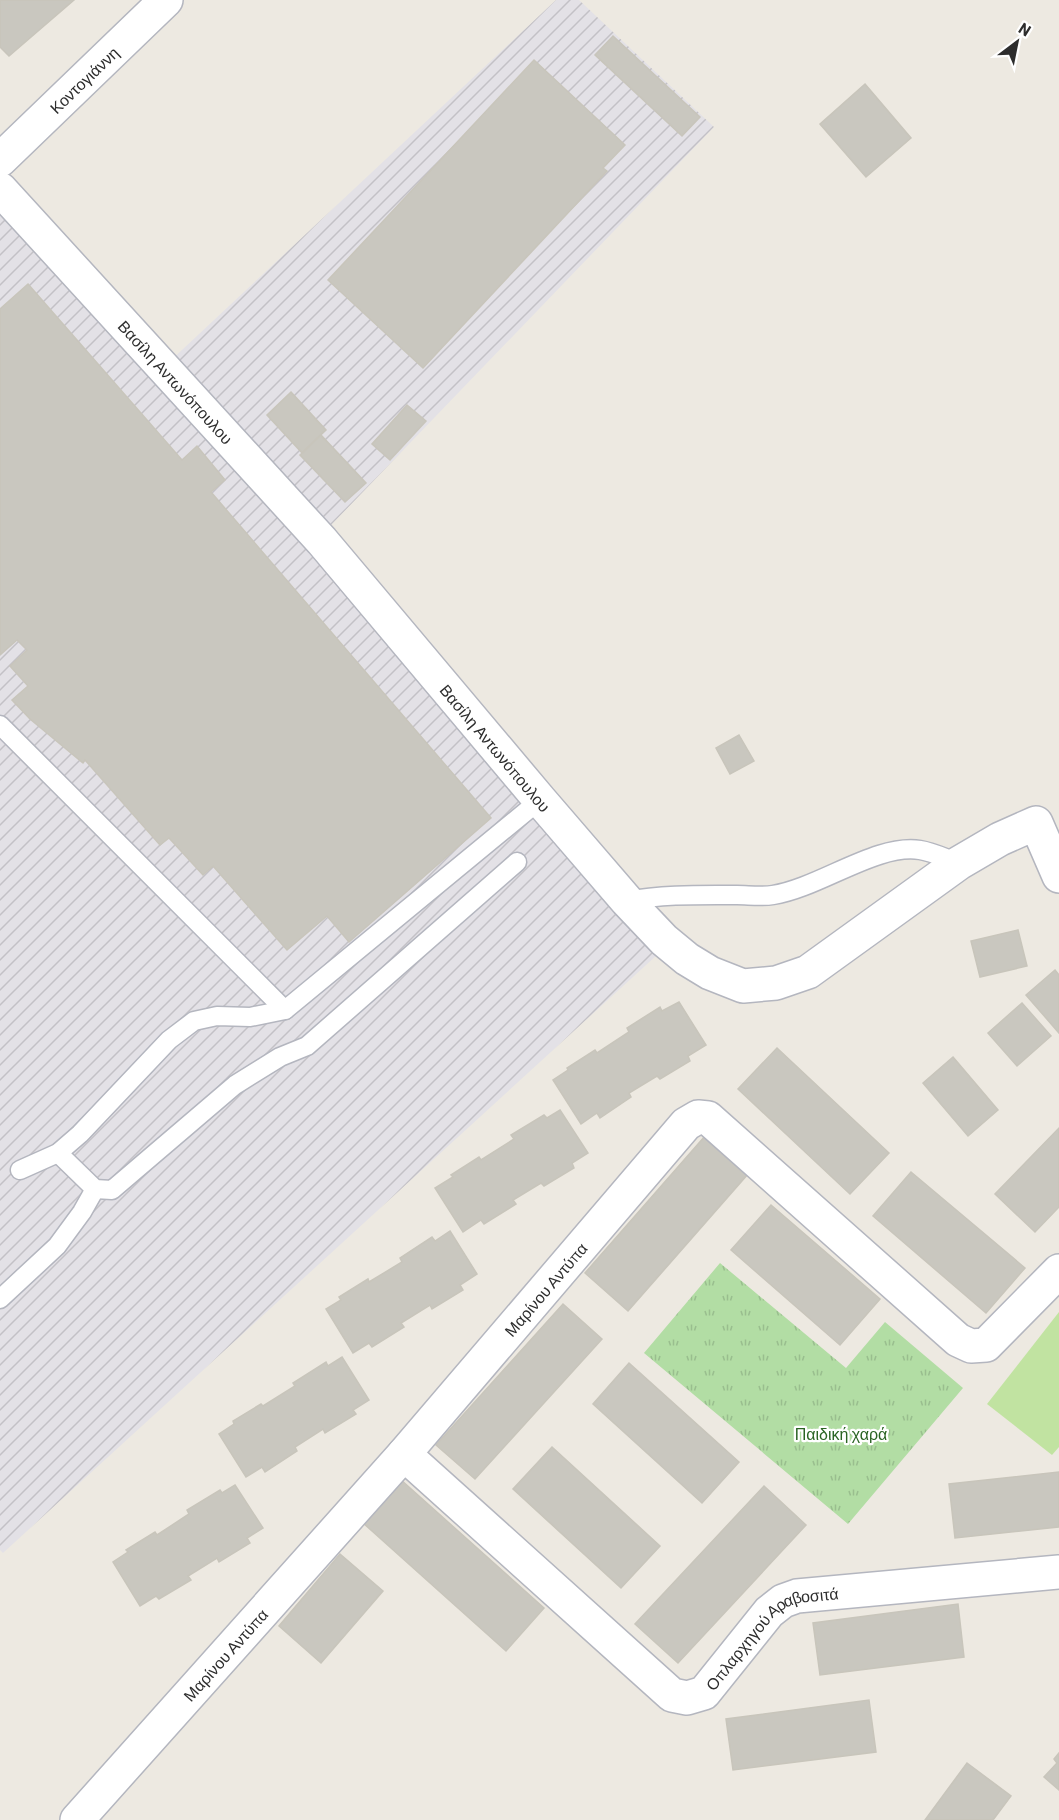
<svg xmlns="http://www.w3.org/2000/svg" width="1059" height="1820" font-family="Barlow,sans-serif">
<defs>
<pattern id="industrial-furrows" width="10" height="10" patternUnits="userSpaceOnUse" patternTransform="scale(1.5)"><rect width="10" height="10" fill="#e3e1e6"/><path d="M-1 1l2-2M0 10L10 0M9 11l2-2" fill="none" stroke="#c3c1c6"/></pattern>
<pattern id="park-tufts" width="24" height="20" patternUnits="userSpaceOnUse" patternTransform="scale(1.5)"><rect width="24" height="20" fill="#b2dda4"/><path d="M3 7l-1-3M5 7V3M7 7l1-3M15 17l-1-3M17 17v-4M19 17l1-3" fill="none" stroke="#99be8e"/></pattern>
</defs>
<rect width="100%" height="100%" fill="#ede9e1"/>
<polygon fill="url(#industrial-furrows)" points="556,0 579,0 714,127 309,548 657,955 3,1553 0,1550 0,214 152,378"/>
<polygon fill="url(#park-tufts)" points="720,1263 846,1368 885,1322 963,1388 848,1524 644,1353"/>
<polygon fill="#c1e3a1" points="1059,1312 1059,1447 1052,1455 987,1404"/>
<g fill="#c9c7bf" stroke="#c8c5bb" stroke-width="1.5">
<polygon points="0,0 74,0 9,56 0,47"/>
<polygon points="613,36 700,117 682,136 595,55"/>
<polygon points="534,60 625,145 603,168 607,171 423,368 328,280"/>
<polygon points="865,84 911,138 866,177 820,124"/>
<polygon points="28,284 182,460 197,446 225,480 211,492 491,818 349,942 327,916 287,950 213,866 203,875 169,838 160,845 85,760 83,763 30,719 12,700 28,686 10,666 27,650 17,640 0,655 0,309"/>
<polygon points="291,392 326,430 302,453 267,415"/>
<polygon points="407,405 426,421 390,460 372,444"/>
<polygon points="321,435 366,483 345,502 300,455"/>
<polygon points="739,735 754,761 730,774 716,748"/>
<polygon points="1018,930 1027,966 980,977 971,941"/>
<polygon points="1055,970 1059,975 1059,1033 1026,995"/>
<polygon points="679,1002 706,1045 688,1056 690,1061 660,1079 657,1076 629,1093 631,1097 600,1118 597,1113 581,1124 553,1080 568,1070 567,1068 595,1050 597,1053 629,1032 627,1028 660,1007 662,1011"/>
<polygon points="1022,1003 1051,1036 1017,1066 988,1033"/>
<polygon points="777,1048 889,1153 850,1194 738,1089"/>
<polygon points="953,1057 998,1110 968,1136 923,1083"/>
<polygon points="560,1110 588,1153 572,1163 574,1168 544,1186 541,1183 513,1200 516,1204 484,1224 481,1220 463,1232 435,1188 453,1177 451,1175 479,1157 481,1160 514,1139 511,1135 544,1115 547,1118"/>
<polygon points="1059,1128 1059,1207 1035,1232 995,1194"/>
<polygon points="705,1136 748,1174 628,1311 585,1273"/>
<polygon points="911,1172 1025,1268 986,1313 873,1216"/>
<polygon points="771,1205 880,1299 840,1345 731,1250"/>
<polygon points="450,1231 477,1274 460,1285 463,1290 432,1309 430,1305 401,1323 404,1327 372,1347 369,1343 353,1353 326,1309 341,1300 339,1297 368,1279 369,1282 402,1262 400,1258 432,1237 435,1241"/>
<polygon points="563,1304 602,1339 475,1479 436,1445"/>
<polygon points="342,1357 369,1400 353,1410 356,1414 325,1433 323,1429 295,1447 297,1451 265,1472 262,1467 246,1477 219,1434 234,1424 233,1421 261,1404 263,1406 295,1386 293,1383 326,1362 328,1366"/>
<polygon points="629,1363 739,1462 702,1503 593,1404"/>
<polygon points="552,1447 660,1546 621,1588 513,1489"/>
<polygon points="1059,1472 1059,1527 955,1538 949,1484"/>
<polygon points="400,1479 544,1608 506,1651 362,1522"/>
<polygon points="235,1485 263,1528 247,1538 250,1543 219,1562 217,1558 188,1576 191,1580 159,1599 156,1596 140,1606 113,1562 128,1552 126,1550 155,1532 157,1535 189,1514 187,1510 220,1490 222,1493"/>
<polygon points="764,1486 806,1525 678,1663 635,1624"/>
<polygon points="340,1554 383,1591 321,1663 279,1626"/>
<polygon points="958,1604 964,1657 820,1675 813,1623"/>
<polygon points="869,1700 876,1752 733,1770 726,1719"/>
<polygon points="1059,1753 1059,1790 1044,1777 1057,1763 1054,1759"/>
<polygon points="967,1763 1011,1796 993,1820 925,1820"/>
</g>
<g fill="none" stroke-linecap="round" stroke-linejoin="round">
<g stroke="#b4b6bf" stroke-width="21">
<g id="lane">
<polyline points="0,725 285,1010"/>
<path d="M 627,901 C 663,894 700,895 737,895 C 748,895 761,897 773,895 C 819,888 877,843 920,850 C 933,852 947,859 959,863"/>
<polyline points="58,1153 95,1189 112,1190 235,1085 280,1057 307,1046 517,862"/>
<polyline points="20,1170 58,1153 80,1134 169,1040 194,1021 217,1016 250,1017 285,1010 540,800"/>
<polyline points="0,1299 57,1246 82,1212 95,1189"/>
</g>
</g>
<g stroke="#b4b6bf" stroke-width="36">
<g id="street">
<path id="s1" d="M 0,160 L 166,0"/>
<path id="s2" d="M 0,189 L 322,541 L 540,800 L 627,901 L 664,940 L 687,959 L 710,973 L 743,986 L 776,983 L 808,972 L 959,863 L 1000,839 L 1036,823 L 1059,876"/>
<path id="s3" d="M 404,1454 L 672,1695 L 687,1698 L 704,1693 L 769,1612 L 783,1601 L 797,1596 L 1059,1572"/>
<path id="s4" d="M 77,1820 L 404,1454 L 686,1124 L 698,1117 L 708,1118 L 958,1340 L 971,1346 L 986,1345 L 1059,1271"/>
</g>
</g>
<use href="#lane" stroke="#fff" stroke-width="18"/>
<use href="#street" stroke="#fff" stroke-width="33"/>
</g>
<g text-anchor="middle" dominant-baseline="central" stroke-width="4.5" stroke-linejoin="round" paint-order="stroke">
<g font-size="16" fill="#2d2d2d" stroke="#fff">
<text stroke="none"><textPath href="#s1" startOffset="116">Κοντογιάννη</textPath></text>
<text stroke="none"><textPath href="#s2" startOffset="261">Βασίλη Αντωνόπουλου</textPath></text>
<text stroke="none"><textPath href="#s2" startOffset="747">Βασίλη Αντωνόπουλου</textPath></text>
<text stroke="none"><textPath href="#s4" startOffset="708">Μαρίνου Αντύπα</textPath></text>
<text stroke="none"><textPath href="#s3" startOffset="486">Οπλαρχηγού Αραβοσιτά</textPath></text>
<text stroke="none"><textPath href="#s4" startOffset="222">Μαρίνου Αντύπα</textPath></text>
</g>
<g font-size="16" fill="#2a6423" stroke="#fff">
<text x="841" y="1433">Παιδική χαρά</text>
</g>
</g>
<g transform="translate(1017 42) rotate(32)" stroke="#ffffff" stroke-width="4.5" paint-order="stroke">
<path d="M0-4.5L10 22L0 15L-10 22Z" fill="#2d2d2d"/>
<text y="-9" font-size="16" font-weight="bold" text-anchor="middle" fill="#2d2d2d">N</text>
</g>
</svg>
